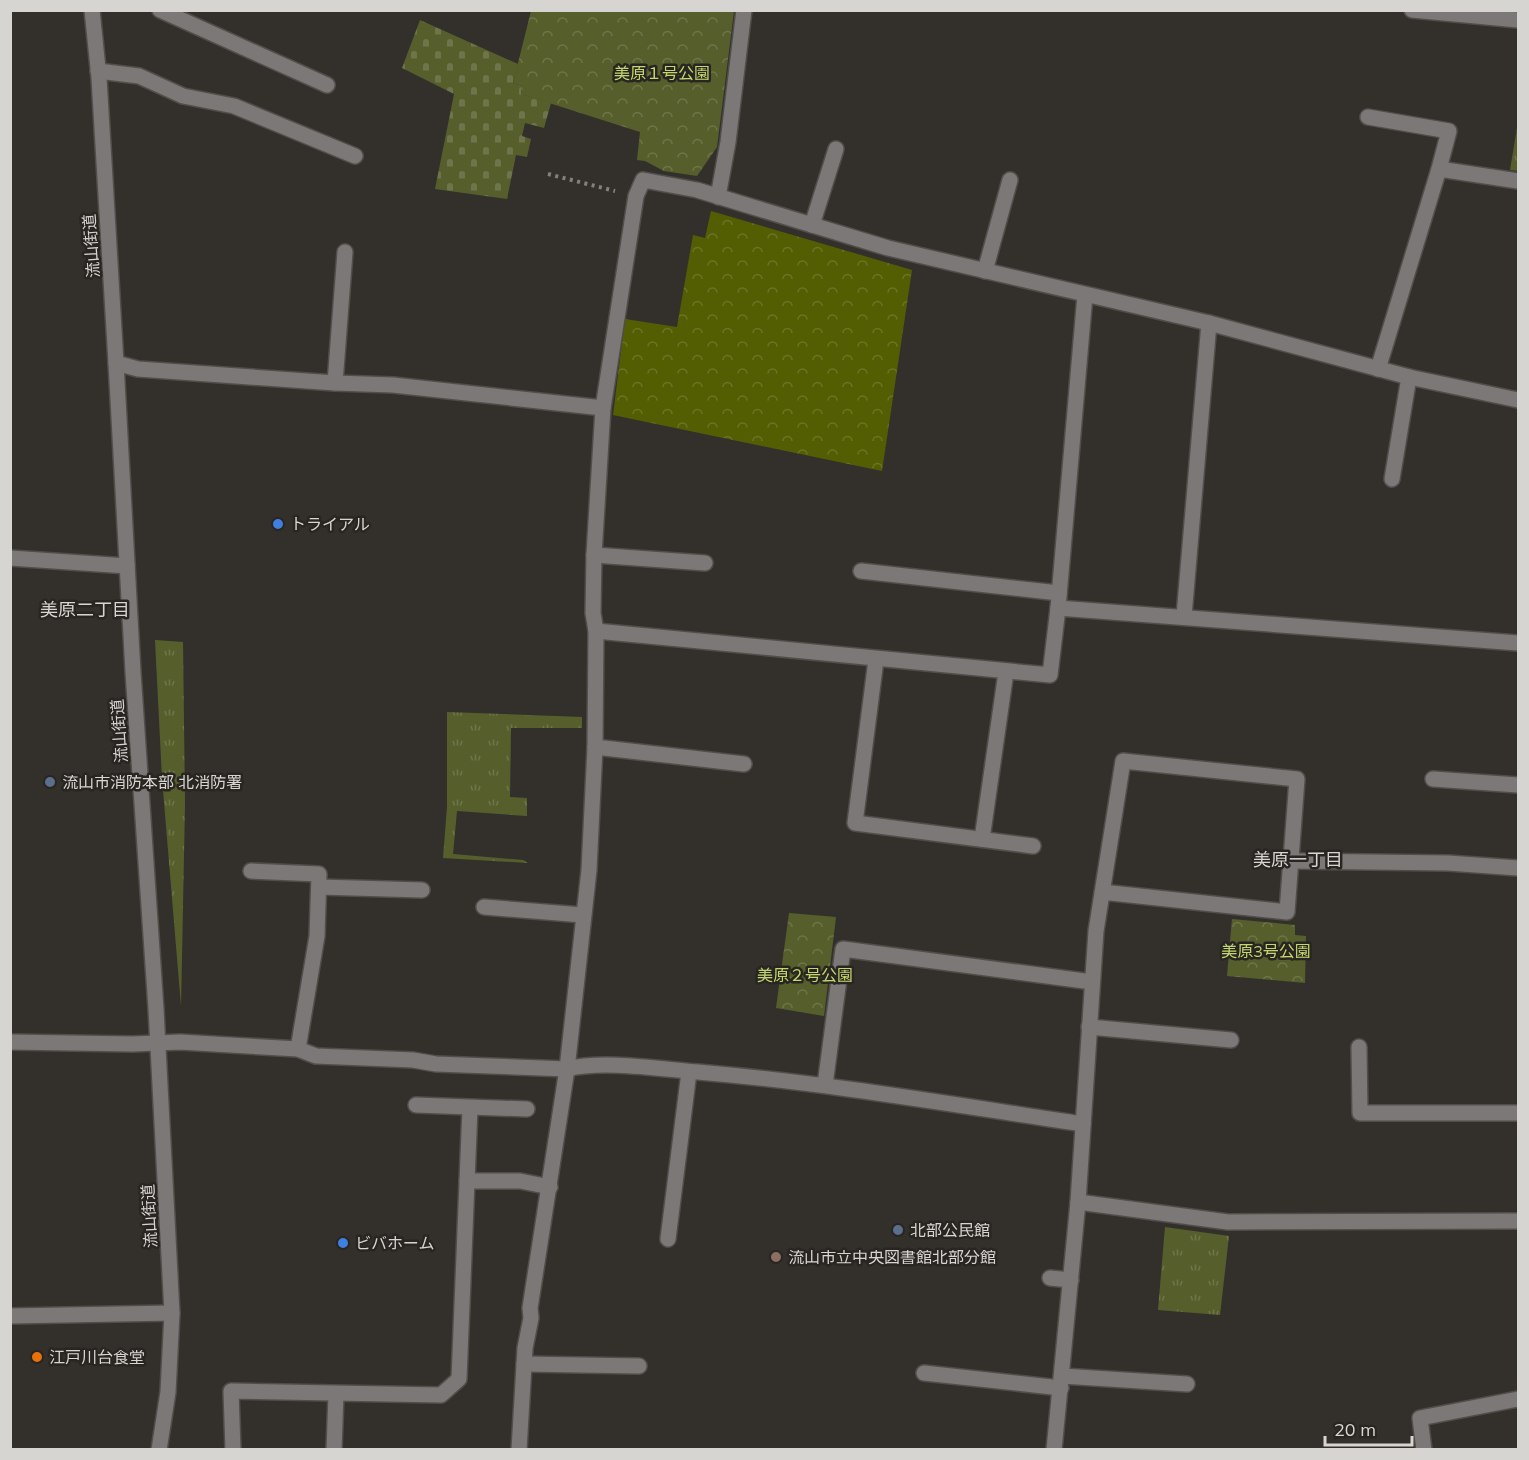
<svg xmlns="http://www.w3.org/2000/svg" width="1529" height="1460" font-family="Mulish,'Noto Sans JP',sans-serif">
<defs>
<pattern id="grass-tufts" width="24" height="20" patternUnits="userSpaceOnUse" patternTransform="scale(1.5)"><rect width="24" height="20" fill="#565f2c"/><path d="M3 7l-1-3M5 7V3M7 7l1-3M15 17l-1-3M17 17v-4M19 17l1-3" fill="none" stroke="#6e754a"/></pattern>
<pattern id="forest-crowns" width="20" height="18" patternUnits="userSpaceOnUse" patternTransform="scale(1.5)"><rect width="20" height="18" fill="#535e02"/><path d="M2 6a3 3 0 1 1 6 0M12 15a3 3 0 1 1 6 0" fill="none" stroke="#6b7426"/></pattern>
<pattern id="cemetery-stones" width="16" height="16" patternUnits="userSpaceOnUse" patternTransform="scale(1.5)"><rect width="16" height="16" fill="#565f2c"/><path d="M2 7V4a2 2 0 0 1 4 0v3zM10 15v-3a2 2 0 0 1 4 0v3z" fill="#6e754a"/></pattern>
<pattern id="park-crowns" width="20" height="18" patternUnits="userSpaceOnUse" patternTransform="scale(1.5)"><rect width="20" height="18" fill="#565f2c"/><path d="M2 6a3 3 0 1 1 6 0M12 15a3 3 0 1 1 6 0" fill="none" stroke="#6e754a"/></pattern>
</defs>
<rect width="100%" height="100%" fill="#33302c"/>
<g fill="url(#grass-tufts)">
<polygon points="1518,122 1518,171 1510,170"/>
<polygon points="155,640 183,642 185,804 181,1006 162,778"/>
<polygon points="447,712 582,717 582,728 511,728 510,797 527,798 527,816 457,811 453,854 523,860 528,863 443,858 447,807"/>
<polygon points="1165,1227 1229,1236 1220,1315 1158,1310"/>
</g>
<polygon fill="url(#forest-crowns)" points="711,211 912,270 882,471 613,415 625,319 677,327 693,235 705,238"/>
<polygon fill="url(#cemetery-stones)" points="420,20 518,64 513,83 522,86 521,94 551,103 544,128 525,123 522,136 531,139 527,157 516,155 507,199 435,189 454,94 402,68"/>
<g fill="url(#park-crowns)">
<polygon points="531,11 734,11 717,147 697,176 664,171 645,161 637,160 640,132 521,94 522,86 513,83"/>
<polygon points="789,913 836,917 824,1016 776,1008"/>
<polygon points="1232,919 1295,925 1295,935 1306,936 1305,983 1227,976"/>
</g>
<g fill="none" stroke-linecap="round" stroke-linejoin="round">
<g stroke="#514e4a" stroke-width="18">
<g id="minor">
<polyline points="92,10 99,78 116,363 133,672 156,1009 172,1313 168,1392 159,1450"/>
<polyline points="160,10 327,85"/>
<polyline points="1412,10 1518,20"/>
<polyline points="98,71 139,76 183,96 234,106 355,156"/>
<polyline points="1368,117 1449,131 1439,169"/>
<polyline points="718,197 728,142 744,10"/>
<polyline points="812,225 836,149"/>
<polyline points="985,271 1010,180"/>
<polyline points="116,363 138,369 335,383 393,385 603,408"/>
<polyline points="1378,369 1439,169 1518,181"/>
<polyline points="335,383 345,252"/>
<polyline points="1392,479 1409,377"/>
<polyline points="594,555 705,563"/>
<polyline points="10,558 127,566"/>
<polyline points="861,571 1059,593"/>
<polyline points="1058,608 1518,643"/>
<polyline points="1184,616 1209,323"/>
<polyline points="596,631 1050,675 1058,608 1085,295"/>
<polyline points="876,660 855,823 1033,846"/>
<polyline points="595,747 744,764"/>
<polyline points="1433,779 1518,785"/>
<polyline points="982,839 1006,672"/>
<polyline points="1291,861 1448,863 1518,868"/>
<polyline points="251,871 319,874 317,936 298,1049"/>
<polyline points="319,887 422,890"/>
<polyline points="484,907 583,915"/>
<polyline points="1089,1027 1231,1040"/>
<path d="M 10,1042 L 133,1044 L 180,1042 L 298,1049 L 316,1056 L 413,1060 L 436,1064 L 567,1069 C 603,1060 660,1069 698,1072 C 827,1083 955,1105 1083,1124"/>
<polyline points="1359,1047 1360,1113 1518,1113"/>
<polyline points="825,1085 843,949 1092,982"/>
<polyline points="416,1105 527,1109"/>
<polyline points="467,1181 470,1108"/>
<polyline points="1078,1202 1228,1222 1518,1221"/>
<polyline points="668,1239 689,1072"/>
<polyline points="1050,1278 1071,1280"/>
<polyline points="10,1316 172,1313"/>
<polyline points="524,1364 639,1366"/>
<polyline points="924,1373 1061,1388"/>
<polyline points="1062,1376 1187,1384"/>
<polyline points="233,1450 231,1391 441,1395 459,1379 467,1181 520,1181 550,1187"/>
<polyline points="334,1450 336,1394"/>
<polyline points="519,1450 525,1348 531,1318 530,1308 567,1069 589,870 595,747 596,631 593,613 594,555 603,408 636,196 643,180 697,190 888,248 1209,323 1409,377 1518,400"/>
<polyline points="1054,1450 1078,1202 1096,931 1123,761 1297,779 1287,912 1102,892"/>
<polyline points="1424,1450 1420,1418 1518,1399"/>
</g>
</g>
<polyline stroke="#83807d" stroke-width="4" stroke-dasharray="3 4.5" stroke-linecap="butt" points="548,174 615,191"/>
<use href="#minor" stroke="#7b7877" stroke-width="15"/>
</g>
<g fill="#3f7fe0" stroke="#292622" stroke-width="2">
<circle cx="278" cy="524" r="6"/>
<circle cx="343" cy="1243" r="6"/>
</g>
<g fill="#5c6f8a" stroke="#292622" stroke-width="2">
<circle cx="50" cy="782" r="6"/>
<circle cx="898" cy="1230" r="6"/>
</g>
<circle fill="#8d6e63" stroke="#292622" stroke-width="2" cx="776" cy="1257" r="6"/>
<circle fill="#e8710a" stroke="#292622" stroke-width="2" cx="37" cy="1357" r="6"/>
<g text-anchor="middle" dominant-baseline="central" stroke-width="5" stroke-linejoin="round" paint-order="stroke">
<g font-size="16" fill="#c4d76c" stroke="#292622">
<text x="662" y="73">美原１号公園</text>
<text x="1266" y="951">美原3号公園</text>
<text x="805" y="975">美原２号公園</text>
</g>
<g font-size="16" fill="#d7d5d2" stroke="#292622">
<text transform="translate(91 246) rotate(-94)">流山街道</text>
<text transform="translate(119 731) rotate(-94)">流山街道</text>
<text transform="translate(149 1216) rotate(-93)">流山街道</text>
</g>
<g font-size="16" fill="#d7d5d2" stroke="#292622" text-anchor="start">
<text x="290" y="524">トライアル</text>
<text x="62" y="782">流山市消防本部 北消防署</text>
<text x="910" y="1230">北部公民館</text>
<text x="355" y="1243">ビバホーム</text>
<text x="788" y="1257">流山市立中央図書館北部分館</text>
<text x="49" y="1357">江戸川台食堂</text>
</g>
<g font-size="18" fill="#d7d5d2" stroke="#292622">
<text x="85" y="609">美原二丁目</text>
<text x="1298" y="859">美原一丁目</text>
</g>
</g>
<rect width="1529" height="1460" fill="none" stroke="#d7d5d2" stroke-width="24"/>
<path d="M1325 1436v9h87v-9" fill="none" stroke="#d7d5d2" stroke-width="3"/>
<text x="1334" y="1436" font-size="18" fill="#d7d5d2" stroke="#292622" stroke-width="4.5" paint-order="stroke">20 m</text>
</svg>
